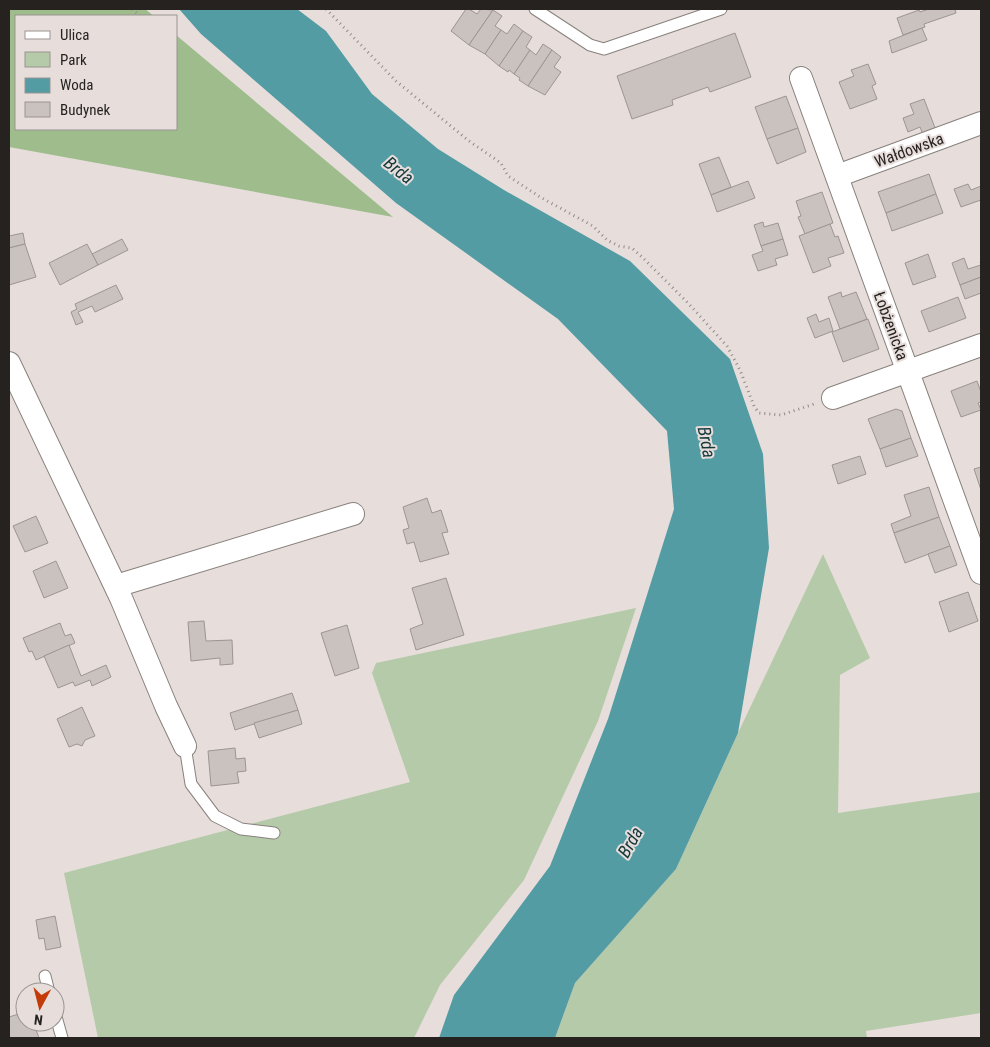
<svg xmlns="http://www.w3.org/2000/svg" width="990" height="1047" font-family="'Roboto Condensed',sans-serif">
<rect width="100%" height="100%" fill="#e7dedb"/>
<g fill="#b5caa9">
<polygon points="823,554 870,658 840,675 838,813 981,792 981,1013 866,1031 867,1038 555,1038 575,983 676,869 738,733"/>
<polygon points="636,608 598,721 524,880 440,985 414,1038 98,1038 64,873 410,782 372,673 376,663"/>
</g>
<polygon fill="#9fbc8d" points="9,9 145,9 154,16 16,16 16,129 176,129 176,35 393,217 9,147"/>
<polygon fill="#539ca4" points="179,9 297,9 326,31 372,94 438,149 504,190 630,261 730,359 763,454 769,548 738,733 676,869 575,983 555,1038 439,1038 454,995 550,866 608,719 674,509 667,431 558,319 396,203 201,34"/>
<g fill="#cac2be" stroke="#9c9591">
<polygon points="466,9 469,9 477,14 481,9 493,10 469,45 451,31"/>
<polygon points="929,9 955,9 956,13 924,24 925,27 903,35 897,18 919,10 920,12"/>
<polygon points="493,10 502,16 495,26 501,30 485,54 469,45"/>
<polygon points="514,24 523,31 499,66 485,54 501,30 507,34"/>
<polygon points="922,28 927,40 892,53 889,41"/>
<polygon points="523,31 532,37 526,47 530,50 514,74 509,70 508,72 499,66"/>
<polygon points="735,33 751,77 710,92 708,87 672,100 673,105 632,119 617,76"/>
<polygon points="543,44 552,50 528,86 519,80 520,78 514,74 530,50 536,55"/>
<polygon points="552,50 561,57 554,67 561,72 545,95 528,86"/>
<polygon points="868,64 876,84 872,86 877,99 850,109 839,82 854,76 851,70"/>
<polygon points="786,96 798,128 767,139 755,107"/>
<polygon points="924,99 937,133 924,137 920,127 908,132 903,118 914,114 910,104"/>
<polygon points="798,128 806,152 777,164 767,139"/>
<polygon points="719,157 731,187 711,195 699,164"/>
<polygon points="929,174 936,194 886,213 878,192"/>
<polygon points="748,181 755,198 717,212 711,195"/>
<polygon points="968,184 971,190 981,186 981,200 961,207 954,189"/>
<polygon points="822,192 833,223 805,234 798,217 801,216 796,201"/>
<polygon points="936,194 943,213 892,231 886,213"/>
<polygon points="763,222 764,227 778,223 783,239 761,246 754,225"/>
<polygon points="830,224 835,237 838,236 844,253 828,258 831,266 813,273 799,236"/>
<polygon points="23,233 25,244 9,248 9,236"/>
<polygon points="122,239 128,250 98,265 92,254"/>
<polygon points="783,239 788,255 775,259 777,265 758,271 752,255 763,251 761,246"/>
<polygon points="25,244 36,277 9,285 9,248"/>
<polygon points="87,244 98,265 60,285 49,263"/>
<polygon points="928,254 936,277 913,285 905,263"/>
<polygon points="964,258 968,269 981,265 980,262 981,262 981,277 960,285 952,263"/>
<polygon points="981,277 981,293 965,299 960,285"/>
<polygon points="116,285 123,299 95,312 92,306 78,312 83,322 76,325 71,312 77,309 75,304"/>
<polygon points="841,292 842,297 856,292 867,319 840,329 828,297"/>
<polygon points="958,297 966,318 929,332 921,311"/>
<polygon points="816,314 819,322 829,318 833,331 815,338 807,318"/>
<polygon points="868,319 879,349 843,362 832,332"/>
<polygon points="977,381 981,392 981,402 978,403 981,410 961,417 951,391"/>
<polygon points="896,409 902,411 911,438 880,449 868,419"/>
<polygon points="911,438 918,456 886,467 880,449"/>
<polygon points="860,456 866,474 838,484 832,465"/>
<polygon points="981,467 981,490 974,469"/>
<polygon points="929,487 939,517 894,533 891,524 911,516 904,495"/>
<polygon points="427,498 432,513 441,510 448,532 442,533 449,554 420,562 414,542 407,544 403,530 409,528 403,507"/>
<polygon points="36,516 48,543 25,552 13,526"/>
<polygon points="939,517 950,546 905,563 894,533"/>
<polygon points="950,546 957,565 935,573 928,554"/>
<polygon points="56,561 68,588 44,598 33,571"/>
<polygon points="446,578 464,635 416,650 410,629 423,624 412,588"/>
<polygon points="968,592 978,621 949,632 939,602"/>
<polygon points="204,621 206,641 232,640 233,664 220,665 220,658 191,661 188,622"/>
<polygon points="60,623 65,636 71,634 75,643 36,660 32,651 29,652 23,638"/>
<polygon points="347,625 359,668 335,676 321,633"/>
<polygon points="69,645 81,676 106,665 111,677 92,686 90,680 75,686 73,682 58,688 44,656"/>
<polygon points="292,693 298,710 235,730 230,713"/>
<polygon points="82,707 95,736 85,740 82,746 77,744 69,747 57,719"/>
<polygon points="298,710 302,724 259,738 254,723"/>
<polygon points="235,748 236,759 245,758 246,771 237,772 239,783 211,786 208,751"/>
<polygon points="55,916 61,947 46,950 44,938 39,939 36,920"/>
<polygon points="25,1012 25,1022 28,1022 30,1026 34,1024 39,1038 9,1038 9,1017"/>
</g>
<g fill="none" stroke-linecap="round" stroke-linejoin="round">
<g stroke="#88817d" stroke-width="13">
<g id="service">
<polyline points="535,9 590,45 604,49 721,9"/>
<polyline points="185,746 191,784 215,816 241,829 274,833"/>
<polyline points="45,976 49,992"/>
<polyline points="55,1013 62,1038"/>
</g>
</g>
<g stroke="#88817d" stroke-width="24">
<g id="minor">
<polyline points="801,78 981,573"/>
<polyline points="837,176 981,123"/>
<polyline points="9,363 121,598 166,706 185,746"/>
<polyline points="833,398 981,345"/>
<polyline points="116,586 353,514"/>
</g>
</g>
<g stroke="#928b89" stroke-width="3" stroke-dasharray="1 4" stroke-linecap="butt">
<polyline points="132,9 140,16"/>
<polyline points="326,9 396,81 469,141 501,163 508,176 540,197 593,226 607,240 619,246 632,248 643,258 688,303 727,346 740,370 754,406 759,413 781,415 814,404"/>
</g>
<use href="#service" stroke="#fff" stroke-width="11"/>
<use href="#minor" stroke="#fff" stroke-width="22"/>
</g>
<g text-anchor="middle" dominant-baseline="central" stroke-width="4" stroke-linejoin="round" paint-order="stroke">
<g font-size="16" fill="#252220" stroke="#e7dedb">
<text transform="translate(909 150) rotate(-20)">Wałdowska</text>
<text transform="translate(891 326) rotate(70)">Łobżenicka</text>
</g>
<g font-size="18" font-style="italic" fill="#14383c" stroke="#e7dedb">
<text transform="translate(399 170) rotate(38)">Brda</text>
<text transform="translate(707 442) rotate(79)">Brda</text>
<text transform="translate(630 842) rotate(-60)">Brda</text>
</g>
</g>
<rect width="990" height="1047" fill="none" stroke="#252220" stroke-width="20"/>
<rect x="15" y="15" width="162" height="115" fill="#e7dedb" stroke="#999390"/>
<rect x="25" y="31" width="25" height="8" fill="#ffffff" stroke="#999390"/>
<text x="60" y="40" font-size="15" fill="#252220">Ulica</text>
<rect x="25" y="52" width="25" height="15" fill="#b5caa9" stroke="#999390"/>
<text x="60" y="65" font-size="15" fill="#252220">Park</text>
<rect x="25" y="78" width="25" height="15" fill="#539ca4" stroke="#999390"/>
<text x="60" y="90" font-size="15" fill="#252220">Woda</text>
<rect x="25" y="102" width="25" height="15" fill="#cac2be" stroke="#999390"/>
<text x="60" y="115" font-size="15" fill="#252220">Budynek</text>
<g transform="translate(40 1007) rotate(187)"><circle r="24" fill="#e7dedb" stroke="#999390"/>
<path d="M0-4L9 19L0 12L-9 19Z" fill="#c33b09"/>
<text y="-8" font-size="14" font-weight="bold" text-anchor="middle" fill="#252220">N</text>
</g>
</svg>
